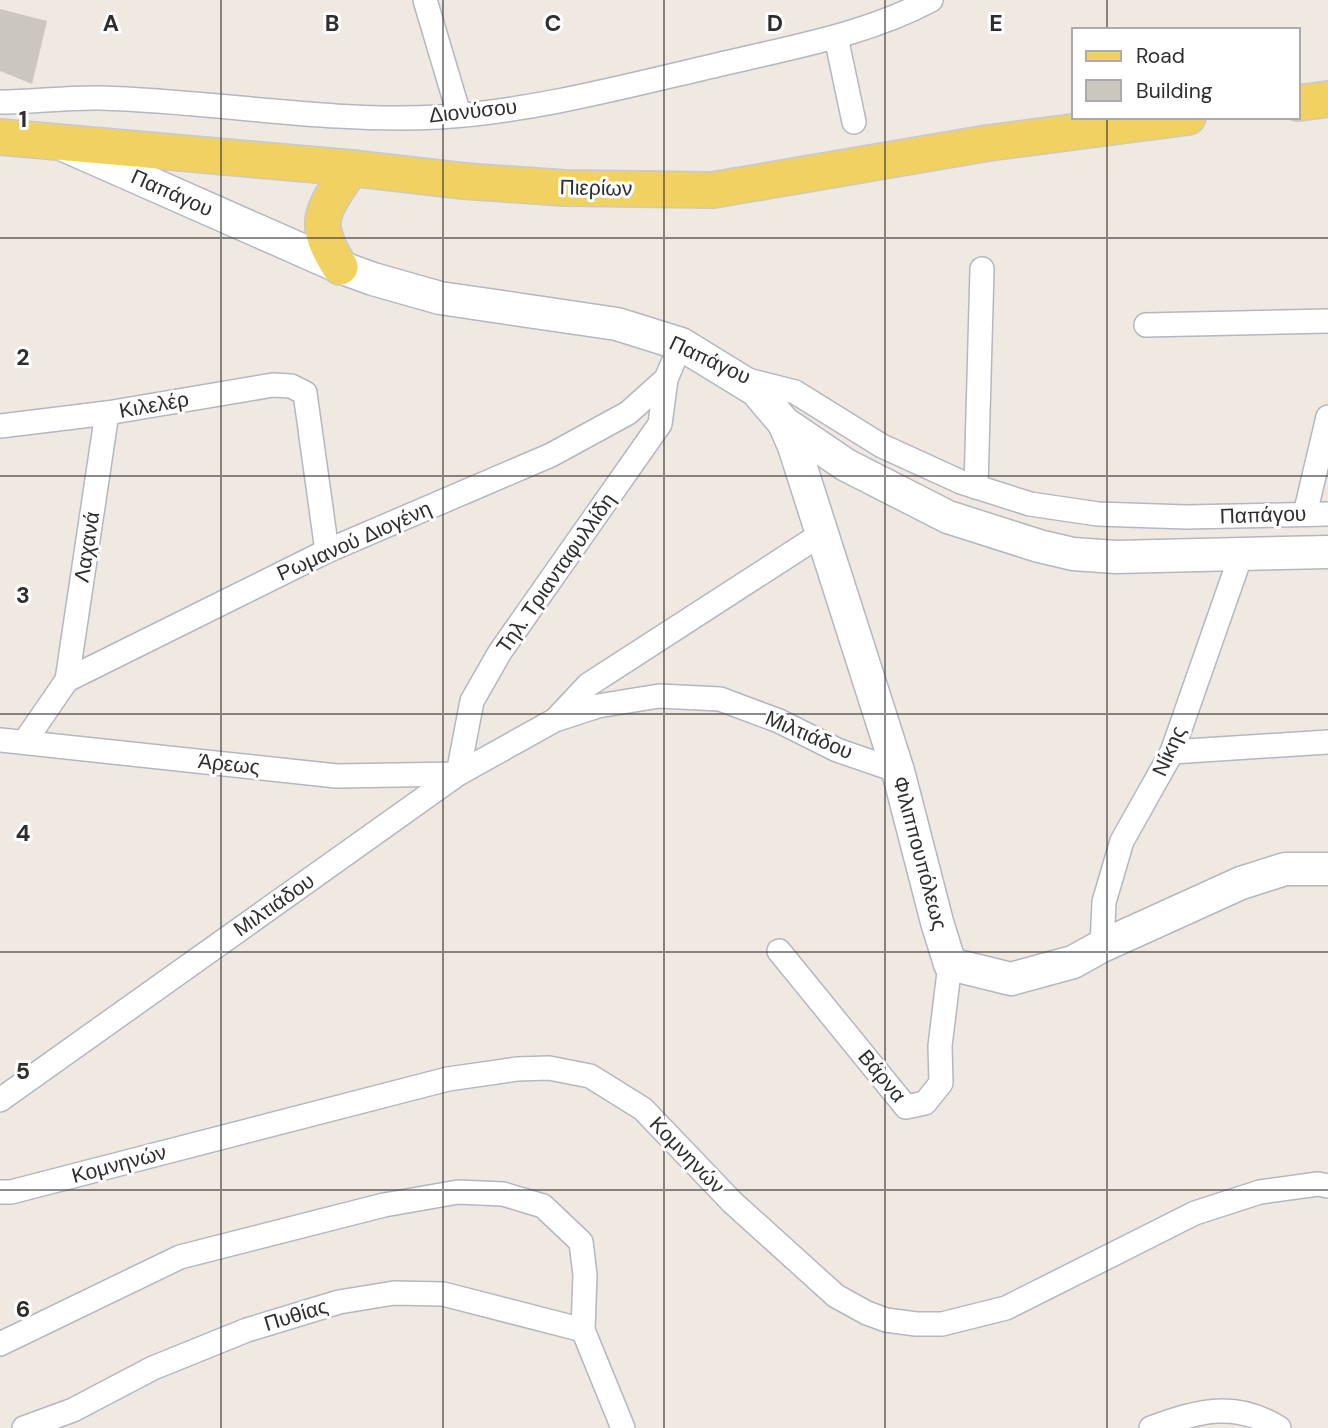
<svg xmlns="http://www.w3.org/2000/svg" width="1328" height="1428" font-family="'DM Sans',sans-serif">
<rect width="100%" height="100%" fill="#efe9e1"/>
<polygon fill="#cbc7bf" points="0,9 47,21 32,84 0,71"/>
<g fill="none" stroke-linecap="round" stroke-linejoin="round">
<g stroke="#b4b7c1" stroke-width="26">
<g id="street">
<polyline points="425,0 459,114"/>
<polyline points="836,37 854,122"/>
<path d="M 0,102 C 33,102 67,97 101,98 C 213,101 326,123 439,117 C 537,111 634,84 730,62 C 798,46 869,33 931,0"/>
<polyline points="1146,325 1328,321"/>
<polyline points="744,379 795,392 882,446 961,482 1030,504 1098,514 1186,517 1328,514"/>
<polyline points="0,426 107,413 273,385 291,386 305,393 327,551"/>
<polyline points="976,487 982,269"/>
<polyline points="1305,514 1328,417"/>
<polyline points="67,680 107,413"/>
<polyline points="557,718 588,685 823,533"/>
<polyline points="0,740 337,776 458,774 472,701 500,652 660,424 666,379"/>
<polyline points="25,741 67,680 327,551 551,455 628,413 666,379 681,344"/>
<polyline points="1172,752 1328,742"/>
<polyline points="1102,946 1104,902 1122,841 1172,752 1241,555"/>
<polyline points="779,951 906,1107 925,1103 941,1083 940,1046 950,964"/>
<polyline points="0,1100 458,774 555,720 598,706 659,696 720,699 779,721 837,750 898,771"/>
<polyline points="0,1192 11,1192 448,1079 517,1069 549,1068 590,1076 643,1109 732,1202 836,1296 867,1313 886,1320 916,1324 942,1324 1006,1308 1195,1213 1260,1192 1318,1184 1328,1186"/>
<polyline points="0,1344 180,1257 384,1205 458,1192 503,1194 543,1206 581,1242 585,1275 583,1330 623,1428"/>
<polyline points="24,1428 73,1410 153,1368 247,1330 339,1302 394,1293 443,1294 583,1330"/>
<path d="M 1151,1428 C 1198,1411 1235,1400 1279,1428"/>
</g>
</g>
<g stroke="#b4b7c1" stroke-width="35">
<g id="secondary">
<polyline points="66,146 340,267 373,279 440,298 617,324 681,344 756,390 784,423 794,446 898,771 937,922 950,964 1011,979 1073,962 1102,946 1241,883 1285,869 1328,869"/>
<polyline points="784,423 846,465 948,517 1039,546 1073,554 1116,557 1328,552"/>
</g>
</g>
<g stroke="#c9c9c9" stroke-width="38">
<g id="primary">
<polyline points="1298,103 1328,99"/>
<polyline points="0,137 351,168 464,181 565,188 713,190 988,143 1188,117"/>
<path d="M 340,267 C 310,220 323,211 351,168"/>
</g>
</g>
<use href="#street" stroke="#fff" stroke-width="23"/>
<use href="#secondary" stroke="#fff" stroke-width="32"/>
<use href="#primary" stroke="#f2d163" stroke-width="35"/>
</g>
<path fill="none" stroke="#2e2e2e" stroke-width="2" stroke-opacity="0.55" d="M 221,0 L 221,1428M 443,0 L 443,1428M 664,0 L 664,1428M 885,0 L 885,1428M 1107,0 L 1107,30M 1107,117 L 1107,1428M 0,238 L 1328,238M 0,476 L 1328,476M 0,714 L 1328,714M 0,952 L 1328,952M 0,1190 L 1328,1190"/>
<g text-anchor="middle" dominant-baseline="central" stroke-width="6" stroke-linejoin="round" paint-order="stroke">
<g font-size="21" fill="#2e2e2e" stroke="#fff">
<text transform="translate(473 111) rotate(-6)">Διονύσου</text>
<text transform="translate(596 188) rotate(1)">Πιερίων</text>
<text transform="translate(172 193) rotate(24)">Παπάγου</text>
<text transform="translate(710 360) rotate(25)">Παπάγου</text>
<text transform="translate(154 405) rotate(-10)">Κιλελέρ</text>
<text transform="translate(1263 515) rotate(-2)">Παπάγου</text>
<text transform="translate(354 541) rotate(-24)">Ρωμανού Διογένη</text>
<text transform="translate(87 547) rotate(-81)">Λαχανά</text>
<text transform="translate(556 573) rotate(-55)">Τηλ. Τριανταφυλλίδη</text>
<text transform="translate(809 735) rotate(23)">Μιλτιάδου</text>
<text transform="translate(1169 751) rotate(-66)">Νίκης</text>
<text transform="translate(229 764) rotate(6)">Άρεως</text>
<text transform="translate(920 853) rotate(75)">Φιλιππουπόλεως</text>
<text transform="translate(274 905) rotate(-35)">Μιλτιάδου</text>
<text transform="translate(882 1076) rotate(50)">Βάρνα</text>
<text transform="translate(687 1155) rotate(46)">Κομνηνών</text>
<text transform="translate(119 1164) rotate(-15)">Κομνηνών</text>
<text transform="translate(296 1315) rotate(-17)">Πυθίας</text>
</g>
</g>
<g font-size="23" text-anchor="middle" font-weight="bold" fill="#2e2e2e" stroke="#fff" stroke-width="6" stroke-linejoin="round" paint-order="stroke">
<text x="111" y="31">A</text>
<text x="332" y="31">B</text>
<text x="553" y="31">C</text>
<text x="775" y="31">D</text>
<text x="996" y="31">E</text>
<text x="23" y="127">1</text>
<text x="23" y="365">2</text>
<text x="23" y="603">3</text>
<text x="23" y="841">4</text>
<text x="23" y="1079">5</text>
<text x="23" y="1317">6</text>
</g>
<rect x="1072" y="28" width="228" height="91" fill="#ffffff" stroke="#ababab" stroke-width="2"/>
<rect x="1086" y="51" width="35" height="10" fill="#f2d163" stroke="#ababab" stroke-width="2"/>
<text x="1136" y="63" font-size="21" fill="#2e2e2e">Road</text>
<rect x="1086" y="80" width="35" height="21" fill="#cbc7bf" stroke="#ababab" stroke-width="2"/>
<text x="1136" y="98" font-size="21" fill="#2e2e2e">Building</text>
</svg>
